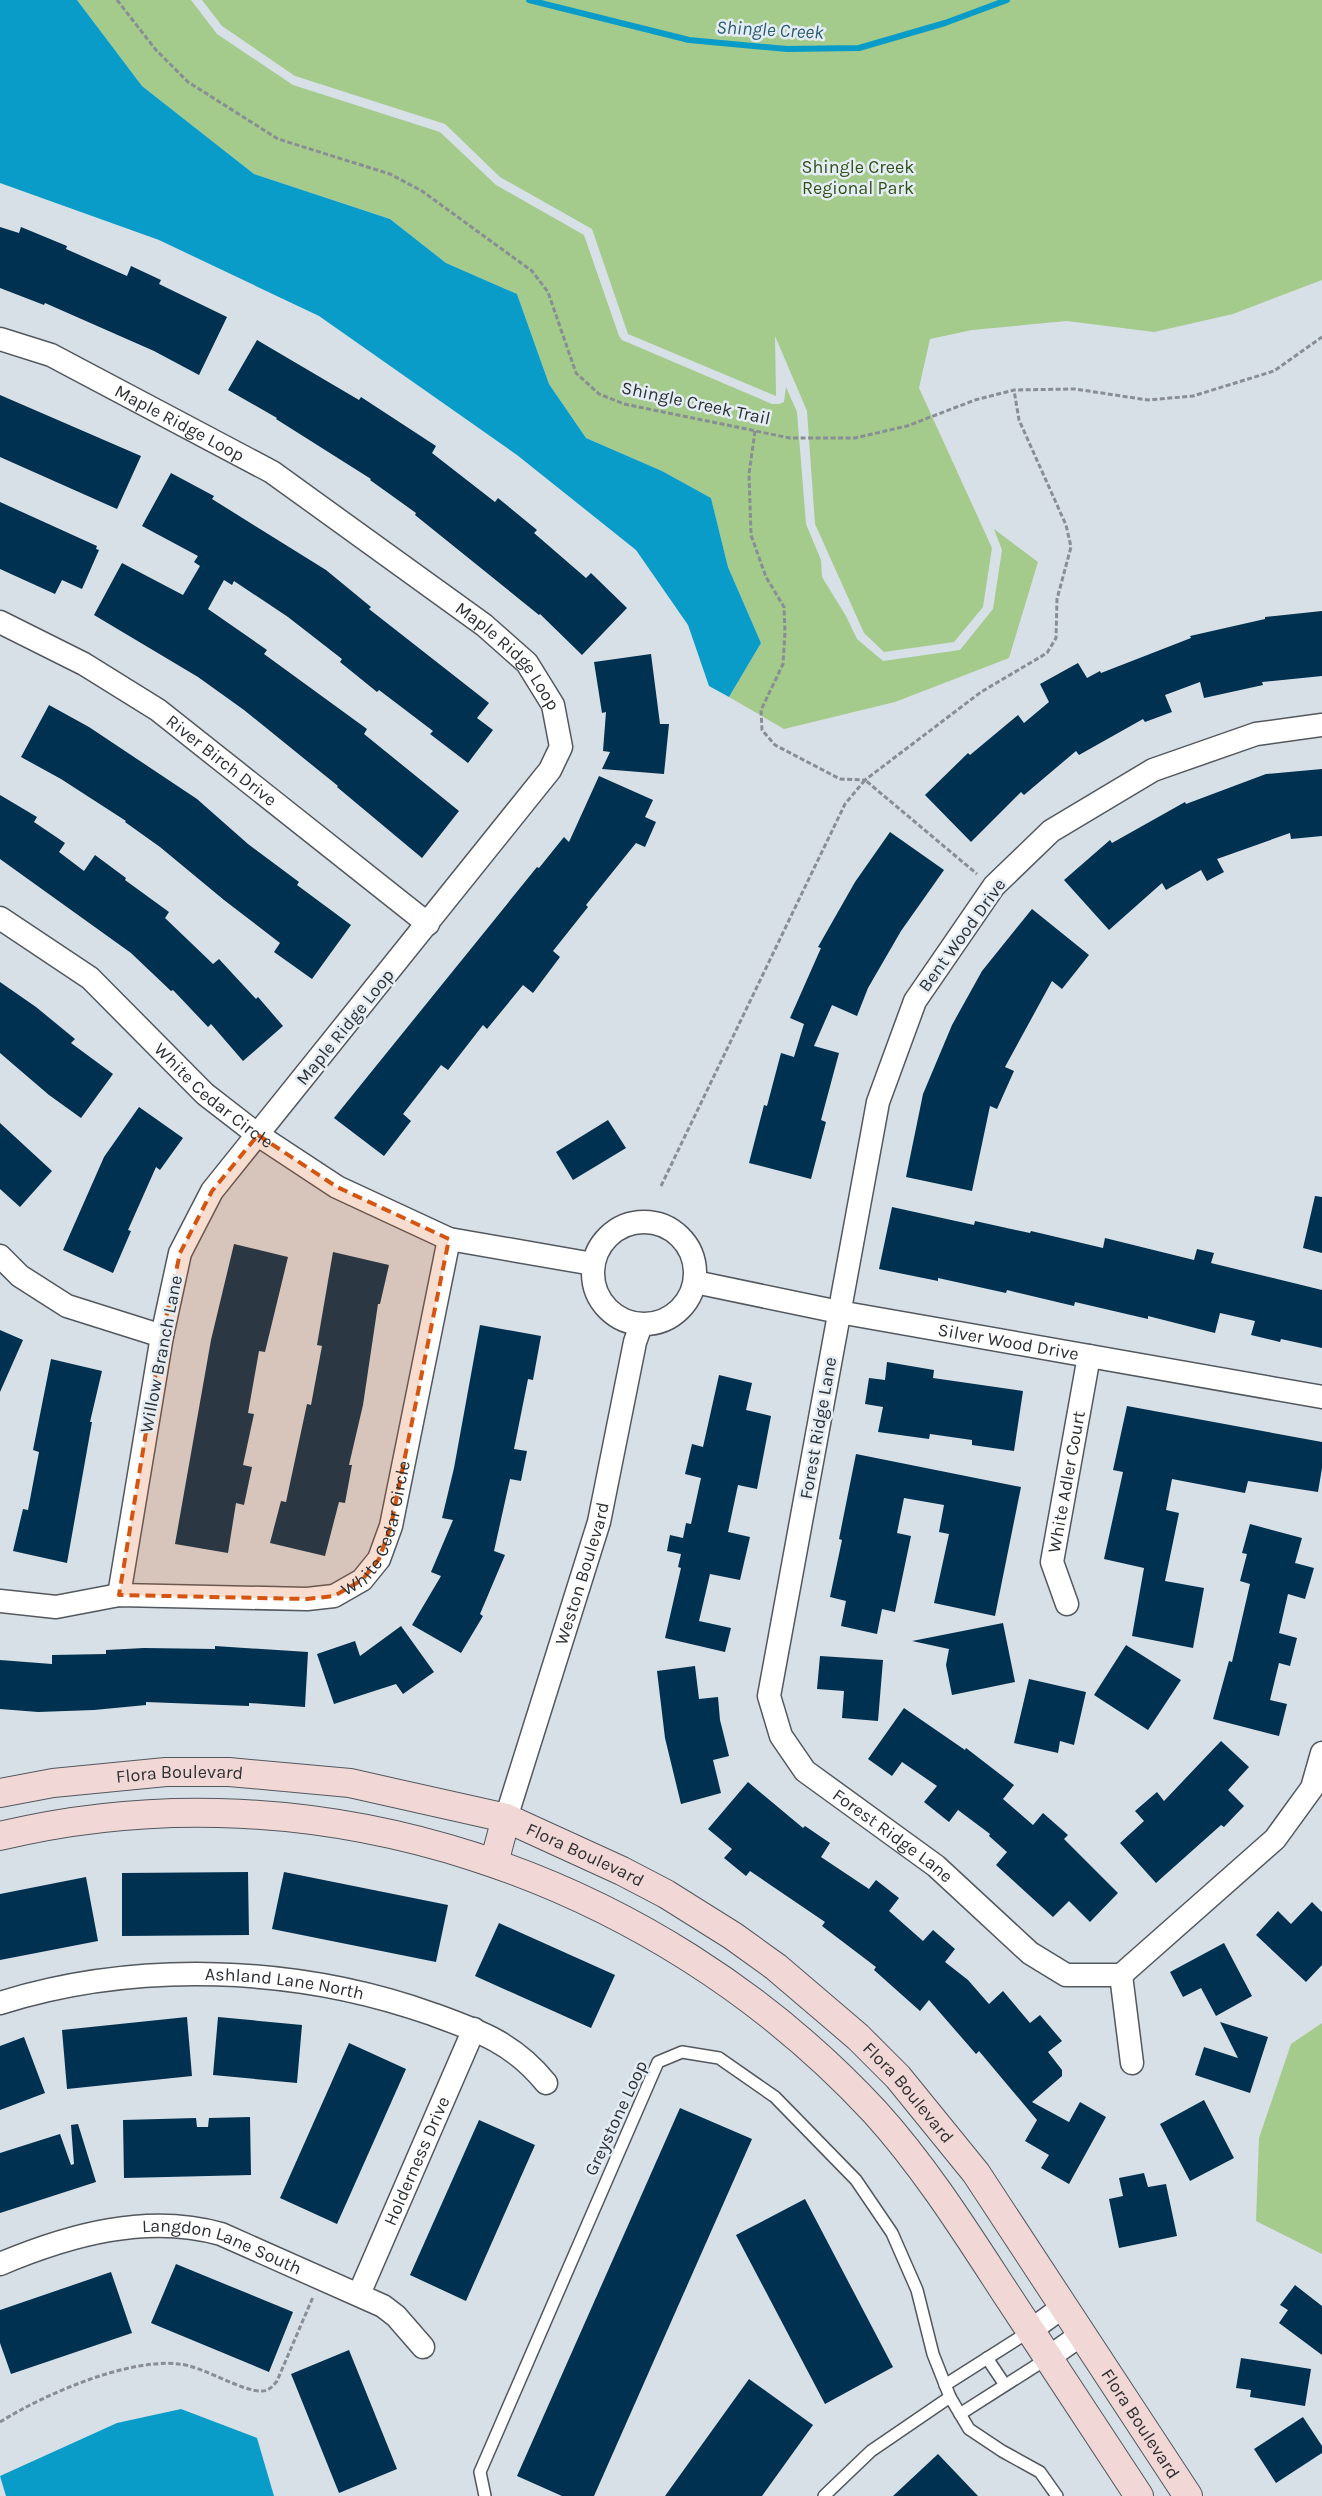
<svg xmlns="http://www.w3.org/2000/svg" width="1322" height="2496" font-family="Karla,sans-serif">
<rect width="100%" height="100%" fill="#d8e0e7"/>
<g fill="#a4ca8c">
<polygon points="77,0 191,0 217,34 293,85 440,132 496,185 584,235 619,336 622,340 772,404 779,404 784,402 786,387 797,412 806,524 821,560 822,577 846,616 857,639 883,661 960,650 993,609 1002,550 994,529 1038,562 1009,658 895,702 784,729 729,697 761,643 728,567 711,498 662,471 586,438 549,384 517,294 446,263 390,219 254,174 142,86"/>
<polygon points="202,0 1322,0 1322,280 1233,314 1154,332 1067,321 972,330 930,339 919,388 992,548 983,607 954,642 884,652 864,633 815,524 807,411 775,336 776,396 628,334 592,229 500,177 445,124 295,76 222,26"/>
<polygon points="1322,2023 1322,2254 1256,2221 1259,2138 1291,2044"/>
</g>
<g fill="#0a9cc8">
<polygon points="0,0 77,0 142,86 254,174 390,219 446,263 517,294 549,384 586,438 662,471 711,498 728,567 761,643 729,697 709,686 688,625 636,550 517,455 319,316 159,240 0,183"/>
<polygon points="181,2409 257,2438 274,2496 6,2496 0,2476 117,2423"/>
</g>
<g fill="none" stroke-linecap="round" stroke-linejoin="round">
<polyline stroke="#0a9cc8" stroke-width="6" points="529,0 689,40 787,49 859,48 945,23 1007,0"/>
</g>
<g fill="#003150">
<polygon points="0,227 19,233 21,227 67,246 66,249 127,276 131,266 161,280 159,284 227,317 199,375 154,351 45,303 44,305 0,288"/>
<polygon points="257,340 359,400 361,397 436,446 432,453 495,502 498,498 537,530 534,533 586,578 591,573 627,608 582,655 540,614 539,615 415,515 416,513 370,480 371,479 276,419 277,418 228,390"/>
<polygon points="0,395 141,456 117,509 0,457"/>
<polygon points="171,473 214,496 212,499 326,570 371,607 369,609 489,703 477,718 493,730 468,763 430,734 433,731 379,690 377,692 340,662 342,659 288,617 234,581 232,585 224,580 208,609 267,650 264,654 367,729 364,734 459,811 422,858 337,787 338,786 244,710 198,677 94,615 122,563 183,595 200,566 194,562 198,556 142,526"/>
<polygon points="0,502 97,546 96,549 99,550 82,589 62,580 55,594 0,569"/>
<polygon points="1322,611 1322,676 1262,682 1263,685 1204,698 1200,682 1165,695 1172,712 1145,722 1143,719 1079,755 1076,751 1024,795 1021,792 971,842 925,795 968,753 970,755 1018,715 1024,723 1049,702 1040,684 1078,663 1087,678 1100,671 1101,673 1191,638 1190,636 1265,619 1265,617"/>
<polygon points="651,654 660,724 669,724 664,774 602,769 610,752 603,751 606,712 602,713 594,662"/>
<polygon points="49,705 89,727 197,799 248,844 299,882 297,885 351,925 312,979 274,952 280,943 224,900 160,847 125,822 126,821 61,779 21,757"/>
<polygon points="1322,769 1322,836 1291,839 1290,833 1217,859 1224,872 1207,881 1201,870 1166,890 1162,883 1109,930 1064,880 1110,840 1112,843 1185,802 1186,804 1266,774"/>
<polygon points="599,776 653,800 645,817 656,822 645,847 636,843 586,905 588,907 553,951 560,957 533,993 523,985 487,1029 483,1025 448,1070 441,1065 403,1114 411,1121 384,1156 334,1118 537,867 539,868 564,837 569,842"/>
<polygon points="0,795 37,817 34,822 65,843 59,852 84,871 95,855 126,878 125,880 169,912 165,918 213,964 219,959 256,999 258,997 283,1026 243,1061 211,1024 208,1027 173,990 171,991 131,953 0,859"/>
<polygon points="890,832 944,870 901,931 868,988 857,1016 832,1005 814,1046 839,1053 821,1120 826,1122 811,1179 749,1163 764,1105 767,1106 781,1053 794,1057 804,1024 790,1018 821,948 818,947 855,882"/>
<polygon points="1032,909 1089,955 1062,989 1052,981 1005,1067 1014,1071 997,1109 990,1106 972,1191 906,1177 923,1094 952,1025 982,971"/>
<polygon points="0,982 36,1007 75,1039 71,1043 113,1074 81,1118 49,1095 0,1053"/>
<polygon points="139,1107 183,1138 160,1170 156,1167 128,1230 131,1231 113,1273 63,1250 104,1157"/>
<polygon points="608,1120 626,1148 573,1180 556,1152"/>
<polygon points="0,1123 52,1171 20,1207 0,1189"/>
<polygon points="1315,1196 1322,1197 1322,1253 1303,1248"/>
<polygon points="892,1207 974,1225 975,1221 1030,1233 1031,1231 1103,1248 1105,1238 1194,1260 1197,1249 1214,1253 1211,1263 1322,1290 1322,1348 1281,1339 1280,1342 1251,1335 1255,1321 1220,1313 1215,1333 1148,1316 1148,1319 1075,1302 1074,1306 1007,1290 1006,1293 938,1278 938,1281 879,1269"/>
<polygon points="234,1244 288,1257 265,1352 259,1351 248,1413 254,1414 243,1465 252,1467 244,1505 236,1503 228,1553 175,1544 211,1340"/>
<polygon points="333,1252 389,1265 380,1304 378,1304 363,1405 349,1465 352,1465 345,1503 339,1502 325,1556 270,1543 281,1501 286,1502 307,1404 311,1405 322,1346 317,1345"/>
<polygon points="480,1325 541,1336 533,1380 528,1379 514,1449 527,1451 521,1481 510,1479 494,1551 505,1555 480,1614 483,1616 461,1653 412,1625 441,1576 431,1572 453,1520 442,1518 454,1468"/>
<polygon points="0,1330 23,1340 0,1392"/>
<polygon points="51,1359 102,1371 90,1422 92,1422 67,1563 13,1551 23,1509 28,1510 39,1452 33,1450"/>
<polygon points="887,1362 934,1370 933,1378 1023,1391 1014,1451 972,1445 972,1440 930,1434 929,1439 878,1432 883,1407 865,1404 869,1378 885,1380"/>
<polygon points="719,1375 752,1383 746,1410 771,1416 757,1489 738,1485 728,1532 750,1537 740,1580 710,1574 699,1621 731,1628 725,1652 665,1638 681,1568 678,1567 681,1554 667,1551 670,1535 683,1538 686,1523 691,1524 701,1478 685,1474 692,1444 703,1447"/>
<polygon points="1127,1406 1322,1442 1322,1468 1318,1492 1248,1481 1245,1493 1172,1479 1166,1510 1179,1513 1165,1581 1204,1588 1193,1648 1132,1636 1144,1568 1104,1559 1123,1472 1113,1470"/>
<polygon points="856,1454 1021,1487 995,1616 934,1603 949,1534 939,1532 944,1505 904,1498 897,1533 911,1536 895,1612 882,1609 877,1634 841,1626 846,1601 830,1597 842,1540 839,1539"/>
<polygon points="1250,1524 1302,1538 1295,1563 1314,1568 1305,1599 1288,1594 1279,1633 1297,1638 1290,1666 1279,1663 1270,1700 1287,1704 1279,1736 1213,1719 1229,1661 1232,1662 1250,1584 1240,1581 1247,1554 1242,1553"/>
<polygon points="1003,1623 1015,1682 952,1695 946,1665 949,1649 912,1641"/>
<polygon points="401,1626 434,1672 403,1694 396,1684 334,1704 317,1654 355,1641 360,1656"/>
<polygon points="1126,1645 1181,1680 1148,1730 1094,1695"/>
<polygon points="215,1646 308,1652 305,1707 249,1703 249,1706 146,1702 146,1705 94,1710 38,1712 0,1709 0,1660 52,1664 52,1655 106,1654 106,1650 144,1648 215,1649"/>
<polygon points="820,1656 883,1660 878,1721 842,1718 844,1691 817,1689"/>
<polygon points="695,1666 699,1699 718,1697 720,1720 729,1756 713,1760 721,1793 681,1804 665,1738 657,1671"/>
<polygon points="1029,1679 1086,1692 1074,1745 1060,1741 1058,1753 1014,1743"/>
<polygon points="904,1708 965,1750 966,1748 1014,1785 1003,1799 1033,1825 1043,1813 1068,1835 1064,1839 1118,1893 1090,1922 1069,1901 1053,1917 996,1865 1007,1852 989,1836 990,1834 958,1810 949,1822 924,1802 937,1786 902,1762 892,1776 868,1759"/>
<polygon points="1221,1741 1249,1767 1228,1790 1244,1806 1224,1827 1221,1825 1156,1883 1120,1843 1144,1821 1135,1811 1157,1792 1164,1801"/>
<polygon points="748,1782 803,1828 805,1826 830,1843 821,1857 869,1889 876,1880 899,1898 889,1911 923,1941 933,1930 955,1949 945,1962 968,1980 989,2004 1003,1991 1030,2023 1040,2015 1062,2041 1048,2052 1062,2070 1062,2076 1032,2102 1069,2122 1080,2102 1106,2117 1069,2184 1041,2168 1049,2155 1025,2141 1037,2120 979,2051 976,2054 929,2000 920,2011 874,1970 876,1967 822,1926 825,1922 750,1871 746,1876 724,1858 732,1849 708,1829"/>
<polygon points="248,1872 249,1935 122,1936 122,1873"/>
<polygon points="284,1872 448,1905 436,1962 272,1929"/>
<polygon points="86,1877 98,1941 0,1960 0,1894"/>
<polygon points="1312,1902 1322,1912 1322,1965 1306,1982 1256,1935 1278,1911 1291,1924"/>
<polygon points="499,1923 615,1975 591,2028 475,1976"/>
<polygon points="1224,1943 1252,1996 1216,2016 1201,1988 1183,1997 1170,1972"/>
<polygon points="187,2017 192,2076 67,2089 62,2030"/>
<polygon points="218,2017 302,2025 297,2083 213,2075"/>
<polygon points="1220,2022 1268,2037 1250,2093 1195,2075 1204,2047 1238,2058"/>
<polygon points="24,2037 45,2093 0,2110 0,2046"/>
<polygon points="349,2043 406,2069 337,2224 280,2198"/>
<polygon points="1204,2100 1234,2158 1190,2181 1160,2124"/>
<polygon points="680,2108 752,2139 594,2496 562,2496 517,2476"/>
<polygon points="250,2117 251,2175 124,2178 123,2120 196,2118 197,2127 208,2127 209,2118"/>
<polygon points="479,2120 535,2145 466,2301 410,2275"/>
<polygon points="78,2124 96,2182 0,2213 0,2153 60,2134 71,2165 74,2164 71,2125"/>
<polygon points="1144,2173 1148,2187 1166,2184 1177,2236 1119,2248 1109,2199 1123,2196 1119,2178"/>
<polygon points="805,2199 893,2367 825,2404 736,2235"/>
<polygon points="176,2264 293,2312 269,2372 151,2323"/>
<polygon points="111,2272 132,2333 11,2374 0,2343 0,2310"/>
<polygon points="1295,2285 1322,2306 1322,2355 1279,2323 1288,2310 1280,2305"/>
<polygon points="349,2350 397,2469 339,2493 291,2374"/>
<polygon points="1241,2358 1311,2369 1305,2406 1250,2397 1251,2390 1236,2388"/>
<polygon points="749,2379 813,2425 762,2496 665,2496"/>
<polygon points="1303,2417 1322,2446 1322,2453 1276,2483 1254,2449"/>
<polygon points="938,2454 978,2496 893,2496"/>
</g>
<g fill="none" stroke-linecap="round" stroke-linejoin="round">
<g stroke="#52585e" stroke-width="14">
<g id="lane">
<polyline points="987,2358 1005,2385"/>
<polyline points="945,2385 1030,2331"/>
<polyline points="960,2414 1048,2358"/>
<polyline points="485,2496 480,2472 658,2062 682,2052 719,2058 775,2097 856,2180 892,2233 917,2290 933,2354 950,2397 969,2429 1002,2451 1040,2472 1057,2496"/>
<polyline points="824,2496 871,2451 950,2397"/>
</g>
</g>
<g stroke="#52585e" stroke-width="25">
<g id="street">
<path id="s1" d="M 0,339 L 51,355 L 272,472 L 484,625 L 527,663 L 553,705 L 561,747 L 550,770 L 212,1191 L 180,1253 L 162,1336 L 119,1595"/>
<path id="s2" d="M 0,622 L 84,664 L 158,710 L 428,924"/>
<path id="s3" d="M 1322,725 L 1256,734 L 1153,770 L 1051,831 L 994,886 L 915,1001 L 878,1102 L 769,1696 L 781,1736 L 805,1771 L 936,1866 L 1030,1953 L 1066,1975 L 1121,1975 L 1275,1839 L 1312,1788 L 1322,1753"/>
<path id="s4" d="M 0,918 L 90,978 L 205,1094 L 258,1135 L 337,1187 L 449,1239 L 593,1264"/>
<circle cx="644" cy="1273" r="51"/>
<polyline points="0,1256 20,1276 67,1306 162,1336"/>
<path id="s5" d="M 695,1282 L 839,1312 L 1322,1397"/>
<path id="s6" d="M 0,1601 L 56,1607 L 119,1595 L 307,1599 L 334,1596 L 362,1580 L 379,1559 L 391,1526 L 449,1239"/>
<path id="s7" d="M 1067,1604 L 1052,1562 L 1089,1356"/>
<path id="s8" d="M 506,1818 L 599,1522 L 635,1342 L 641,1325"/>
<polyline points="1121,1975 1132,2063"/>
<path id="s9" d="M 0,2003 C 138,1960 297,1966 432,2014 C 479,2031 514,2043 546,2083"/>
<path id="s10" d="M 0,2264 C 69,2235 147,2213 221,2234 L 383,2306 L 396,2316 L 423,2347"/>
<path id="s11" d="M 359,2294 L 474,2029"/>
<polyline points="1030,2331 1064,2306"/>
<polyline points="1048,2358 1082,2334"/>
</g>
</g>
<g stroke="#52585e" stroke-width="30">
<g id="secondary">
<path id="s12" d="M 0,1793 L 53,1783 L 166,1772 L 229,1772 L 350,1783 L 506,1818 L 622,1871 L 666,1894 L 733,1936 L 776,1967 L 858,2037 L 898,2077 L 976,2173 L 1188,2496"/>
<path d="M 0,1836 C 317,1760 655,1875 875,2112 C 923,2165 962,2226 1001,2286 C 1047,2356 1093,2426 1139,2496"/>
<polyline points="494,1863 506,1818"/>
</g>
</g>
<g stroke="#888e93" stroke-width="3" stroke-dasharray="5 2.5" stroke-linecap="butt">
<polyline points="117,0 156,50 188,82 278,139 390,174 422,191 532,271 548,292 576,373 599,394 624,404 790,438 855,438 907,426 975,400 1014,390 1075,389 1148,400 1193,396 1274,371 1322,337"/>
<polyline points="755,431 749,474 751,535 766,577 784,607 785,632 783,664 761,710 762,730 775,745 840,779 865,780 981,692 1047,653 1056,638 1057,599 1071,547 1066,525 1019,420 1014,390"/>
<polyline points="661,1186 845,804 865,780 977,874"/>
<path d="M 0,2422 C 43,2395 127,2358 179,2364 C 203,2366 242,2392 262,2391 C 269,2391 273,2386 277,2381 L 313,2297"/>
</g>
<use href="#lane" stroke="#fff" stroke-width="11"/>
<use href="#street" stroke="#fff" stroke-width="22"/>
<use href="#secondary" stroke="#f1d7d5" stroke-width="28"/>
</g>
<path fill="#d55510" fill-opacity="0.2" stroke="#d55510" stroke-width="4" stroke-dasharray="10 6" stroke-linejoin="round" d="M 258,1135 L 337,1187 L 449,1239 L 391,1526 L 379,1559 L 362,1580 L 334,1596 L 307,1599 L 119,1595 L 162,1336 L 180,1253 L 212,1191 Z"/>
<g text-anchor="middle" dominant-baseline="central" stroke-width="5" stroke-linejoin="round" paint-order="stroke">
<g font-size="18" fill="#315118" stroke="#e5edf4">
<text x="858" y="167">Shingle Creek<tspan x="858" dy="21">Regional Park</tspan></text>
</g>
<g font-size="18" fill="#2e3134" stroke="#e5edf4">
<text transform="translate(696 403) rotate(12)">Shingle Creek Trail</text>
<text stroke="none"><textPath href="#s1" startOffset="199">Maple Ridge Loop</textPath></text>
<text stroke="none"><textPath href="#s1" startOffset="604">Maple Ridge Loop</textPath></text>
<text stroke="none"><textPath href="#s2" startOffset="262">River Birch Drive</textPath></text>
<text transform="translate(962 935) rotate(-54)">Bent Wood Drive</text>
<text transform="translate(345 1027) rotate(-51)">Maple Ridge Loop</text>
<text stroke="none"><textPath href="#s4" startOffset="279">White Cedar Circle</textPath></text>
<text stroke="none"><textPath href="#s5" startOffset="319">Silver Wood Drive</textPath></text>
<text transform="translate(161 1354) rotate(-79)">Willow Branch Lane</text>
<text transform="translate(818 1428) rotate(-80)">Forest Ridge Lane</text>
<text stroke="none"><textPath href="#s7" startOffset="126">White Adler Court</textPath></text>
<text stroke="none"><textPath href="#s6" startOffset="421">White Cedar Circle</textPath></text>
<text stroke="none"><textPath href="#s8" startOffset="256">Weston Boulevard</textPath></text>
<text stroke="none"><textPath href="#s12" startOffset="181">Flora Boulevard</textPath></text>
<text stroke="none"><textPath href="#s3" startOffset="1418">Forest Ridge Lane</textPath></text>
<text stroke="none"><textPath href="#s12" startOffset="599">Flora Boulevard</textPath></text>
<text stroke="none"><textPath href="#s9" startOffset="288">Ashland Lane North</textPath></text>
<text stroke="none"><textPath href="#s12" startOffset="1004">Flora Boulevard</textPath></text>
<text transform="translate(616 2118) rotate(-65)">Greystone Loop</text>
<text stroke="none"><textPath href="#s11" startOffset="145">Holderness Drive</textPath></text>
<text stroke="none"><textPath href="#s10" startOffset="231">Langdon Lane South</textPath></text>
<text stroke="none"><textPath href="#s12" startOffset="1409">Flora Boulevard</textPath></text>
</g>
<g font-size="19" font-style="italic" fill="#2c5d70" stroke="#e5edf4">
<text transform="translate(770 30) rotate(3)">Shingle Creek</text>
</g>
</g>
</svg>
